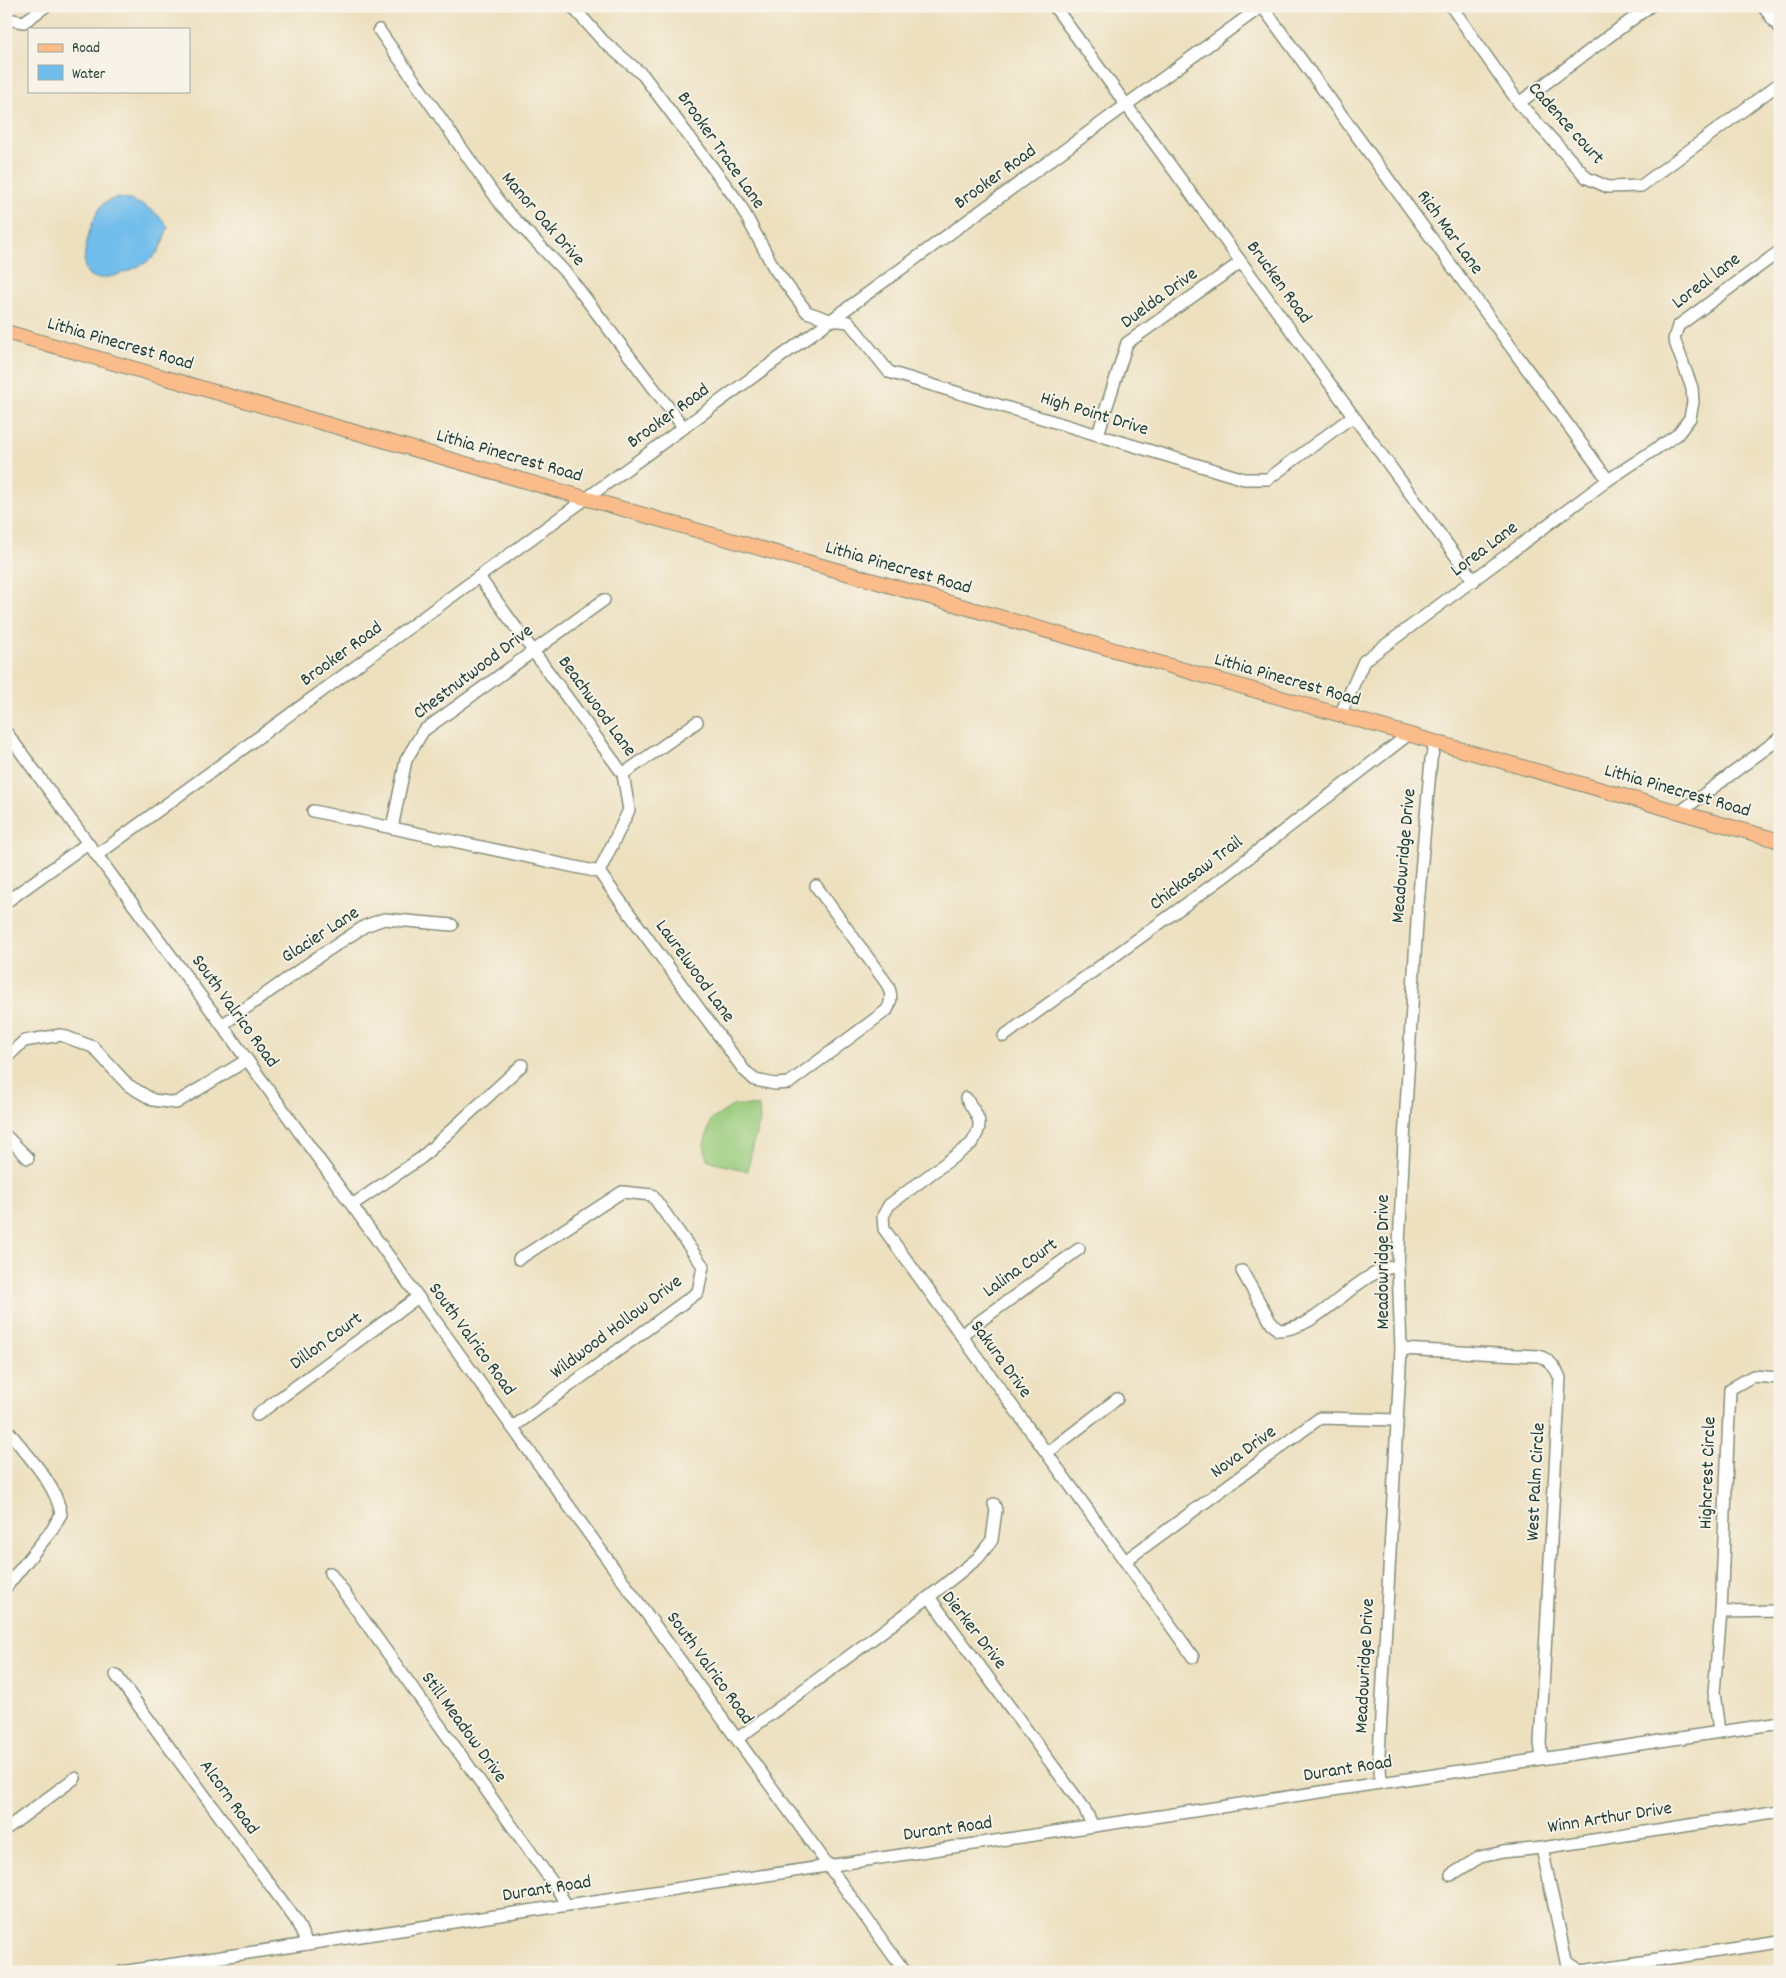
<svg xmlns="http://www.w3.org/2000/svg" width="1786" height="1978" font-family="Dekko,sans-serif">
<rect width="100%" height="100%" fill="#f7f3e8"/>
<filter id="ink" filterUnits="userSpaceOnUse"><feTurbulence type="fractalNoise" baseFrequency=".02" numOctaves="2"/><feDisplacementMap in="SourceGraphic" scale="10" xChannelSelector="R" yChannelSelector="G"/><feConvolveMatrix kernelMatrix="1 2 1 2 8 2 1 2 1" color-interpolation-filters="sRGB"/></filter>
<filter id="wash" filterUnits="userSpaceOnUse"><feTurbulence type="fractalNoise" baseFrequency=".0096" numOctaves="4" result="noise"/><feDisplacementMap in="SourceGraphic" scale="20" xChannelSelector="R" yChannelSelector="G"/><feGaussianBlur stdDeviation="1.12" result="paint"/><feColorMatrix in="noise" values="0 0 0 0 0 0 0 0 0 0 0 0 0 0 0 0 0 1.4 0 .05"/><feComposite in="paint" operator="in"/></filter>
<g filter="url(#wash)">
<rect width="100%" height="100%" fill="#ede0bf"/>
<polygon fill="#98ca7a" stroke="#5c8457" points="734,1105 759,1106 760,1121 752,1147 748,1171 719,1164 707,1159 704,1144 711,1120"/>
<path fill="#71bdeb" stroke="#487d90" d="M 115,198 C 134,198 158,210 168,227 C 164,239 160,253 150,260 C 138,268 100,285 89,275 C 76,264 93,213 104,203 C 107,201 112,200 115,198 Z"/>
</g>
<g filter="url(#ink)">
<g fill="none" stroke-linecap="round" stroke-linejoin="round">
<g stroke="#868e7a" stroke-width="14">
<g id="minor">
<polyline points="572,6 603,41 643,75 739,203 774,268 807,312 830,320 849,322 889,372 1244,479 1268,479 1353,416"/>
<polyline points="1054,6 1474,581"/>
<polyline points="1451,6 1519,103 1587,178 1608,187 1641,186 1780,83"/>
<polyline points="1763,6 1780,29"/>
<polyline points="6,19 24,22 46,6"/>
<polyline points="379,30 502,206 567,274 684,428"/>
<polyline points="1519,103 1650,6"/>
<polyline points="1098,434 1127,343 1241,262"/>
<polyline points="479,577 623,774 629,810 599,872"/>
<polyline points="1340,715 1364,661 1608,480 1677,435 1690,418 1693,402 1692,388 1674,339 1678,326 1780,251"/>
<polyline points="6,732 222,1025 905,1972"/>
<polyline points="623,774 697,722"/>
<path d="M 313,811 L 599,872 L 744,1070 L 755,1080 L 775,1084 L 789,1083 L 887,1010 C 892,1001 892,994 887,984 L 816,886"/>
<polyline points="1680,812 1780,738"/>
<polyline points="392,828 406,760 423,731 604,600"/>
<polyline points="97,855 1262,6 1608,480"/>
<polyline points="6,902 88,843"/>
<polyline points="222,1025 318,957 365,926 384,919 452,925"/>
<polyline points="1004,1036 1225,876 1408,735"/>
<polyline points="6,1058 24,1041 61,1035 93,1047 128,1085 153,1100 176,1103 247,1060"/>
<path d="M 966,1098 C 978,1118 986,1122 971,1144 L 889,1205 L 883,1216 L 884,1229 L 1125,1561 L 1193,1657"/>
<polyline points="6,1136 28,1158"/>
<polyline points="352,1205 421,1158 522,1065"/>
<path d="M 1242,1271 L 1270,1321 L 1278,1330 C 1323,1329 1354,1271 1398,1266"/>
<polyline points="961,1335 1079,1249"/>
<path d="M 1401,1349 L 1539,1356 C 1550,1360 1556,1368 1560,1378 L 1540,1743 L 1542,1758"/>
<polyline points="1780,1378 1753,1376 1730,1389 1721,1612 1780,1611"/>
<polyline points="257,1415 418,1297"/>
<polyline points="513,1427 698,1292 703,1266 652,1195 622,1192 519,1259"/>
<path d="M 6,1428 C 25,1453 56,1483 61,1514 L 52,1530 L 6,1587"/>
<polyline points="1047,1453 1117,1399"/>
<polyline points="1125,1561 1320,1418 1397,1420"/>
<polyline points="330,1573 558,1890 566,1905"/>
<polyline points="929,1597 1084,1808 1093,1826"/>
<polyline points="116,1675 296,1920 307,1944"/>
<polyline points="1719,1732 1714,1692 1721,1612"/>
<polyline points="737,1739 929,1597 978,1558 992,1540 996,1510 994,1504"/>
<polyline points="1381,1782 1379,1754 1401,1349 1398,1266 1404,1141 1418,905 1431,760 1435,743"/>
<polyline points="6,1829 75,1778"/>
<polyline points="1542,1848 1566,1961 1581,1971 1780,1942"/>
<polyline points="1451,1875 1480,1857 1503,1852 1542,1848 1780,1811"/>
<polyline points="121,1972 1780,1723"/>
</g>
</g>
<g stroke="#868e7a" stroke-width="16">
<polyline id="major" points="6,332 1780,841"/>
</g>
<use href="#minor" stroke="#fff" stroke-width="11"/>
<use href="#major" stroke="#f9bc8a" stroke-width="14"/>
</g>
</g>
<g text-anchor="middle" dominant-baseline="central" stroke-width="4" stroke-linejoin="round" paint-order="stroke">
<g font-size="19" fill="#1f3d34" stroke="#f7f3e8">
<text transform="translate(1565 124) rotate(48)">Cadence court</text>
<text transform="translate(720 151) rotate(55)">Brooker Trace Lane</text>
<text transform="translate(996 178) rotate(-36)">Brooker Road</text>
<text transform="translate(542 220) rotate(49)">Manor Oak Drive</text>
<text transform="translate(1449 233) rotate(54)">Rich Mar Lane</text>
<text transform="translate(1707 282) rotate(-37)">Loreal lane</text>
<text transform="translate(1278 283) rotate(54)">Brucken Road</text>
<text transform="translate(1160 299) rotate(-36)">Duelda Drive</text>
<text transform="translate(120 345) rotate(16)">Lithia Pinecrest Road</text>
<text transform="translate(1094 415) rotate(17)">High Point Drive</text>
<text transform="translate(669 417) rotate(-36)">Brooker Road</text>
<text transform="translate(509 457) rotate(16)">Lithia Pinecrest Road</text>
<text transform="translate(1485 550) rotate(-37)">Lorea Lane</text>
<text transform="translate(898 569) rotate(16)">Lithia Pinecrest Road</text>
<text transform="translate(342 655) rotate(-36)">Brooker Road</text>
<text transform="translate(474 673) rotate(-37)">Chestnutwood Drive</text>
<text transform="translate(1287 681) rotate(16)">Lithia Pinecrest Road</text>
<text transform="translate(596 707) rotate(54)">Beachwood Lane</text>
<text transform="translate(1677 792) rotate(16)">Lithia Pinecrest Road</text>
<text transform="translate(1405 856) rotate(-85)">Meadowridge Drive</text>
<text transform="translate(1197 874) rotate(-37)">Chickasaw Trail</text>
<text transform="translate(321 936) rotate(-33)">Glacier Lane</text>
<text transform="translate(694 972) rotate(54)">Laurelwood Lane</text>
<text transform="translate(234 1012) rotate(54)">South Valrico Road</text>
<text transform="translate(1384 1262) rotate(-90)">Meadowridge Drive</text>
<text transform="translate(1021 1269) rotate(-36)">Lalina Court</text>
<text transform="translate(617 1328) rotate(-37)">Wildwood Hollow Drive</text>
<text transform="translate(471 1340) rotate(54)">South Valrico Road</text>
<text transform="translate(327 1342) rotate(-36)">Dillon Court</text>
<text transform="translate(1000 1360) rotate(54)">Sakura Drive</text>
<text transform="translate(1244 1453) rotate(-36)">Nova Drive</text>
<text transform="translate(1709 1473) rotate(-88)">Highcrest Circle</text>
<text transform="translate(1537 1482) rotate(-87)">West Palm Circle</text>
<text transform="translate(973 1631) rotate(52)">Dierker Drive</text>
<text transform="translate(1366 1666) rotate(-87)">Meadowridge Drive</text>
<text transform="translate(709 1669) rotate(54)">South Valrico Road</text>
<text transform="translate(463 1728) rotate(54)">Still Meadow Drive</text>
<text transform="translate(1348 1770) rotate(-9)">Durant Road</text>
<text transform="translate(228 1798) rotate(54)">Alcorn Road</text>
<text transform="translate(1610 1819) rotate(-9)">Winn Arthur Drive</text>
<text transform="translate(948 1830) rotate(-8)">Durant Road</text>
<text transform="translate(547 1890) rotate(-9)">Durant Road</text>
</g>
</g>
<rect width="1786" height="1978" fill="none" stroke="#f7f3e8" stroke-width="25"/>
<rect x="28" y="28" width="162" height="65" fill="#f7f3e8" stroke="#a1aaa0"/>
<rect x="38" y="44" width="25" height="8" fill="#f9bc8a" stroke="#a1aaa0"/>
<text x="72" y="52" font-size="15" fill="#1f3d34">Road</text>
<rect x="38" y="65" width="25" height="15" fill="#71bdeb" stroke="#a1aaa0"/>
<text x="72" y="78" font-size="15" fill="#1f3d34">Water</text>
</svg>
